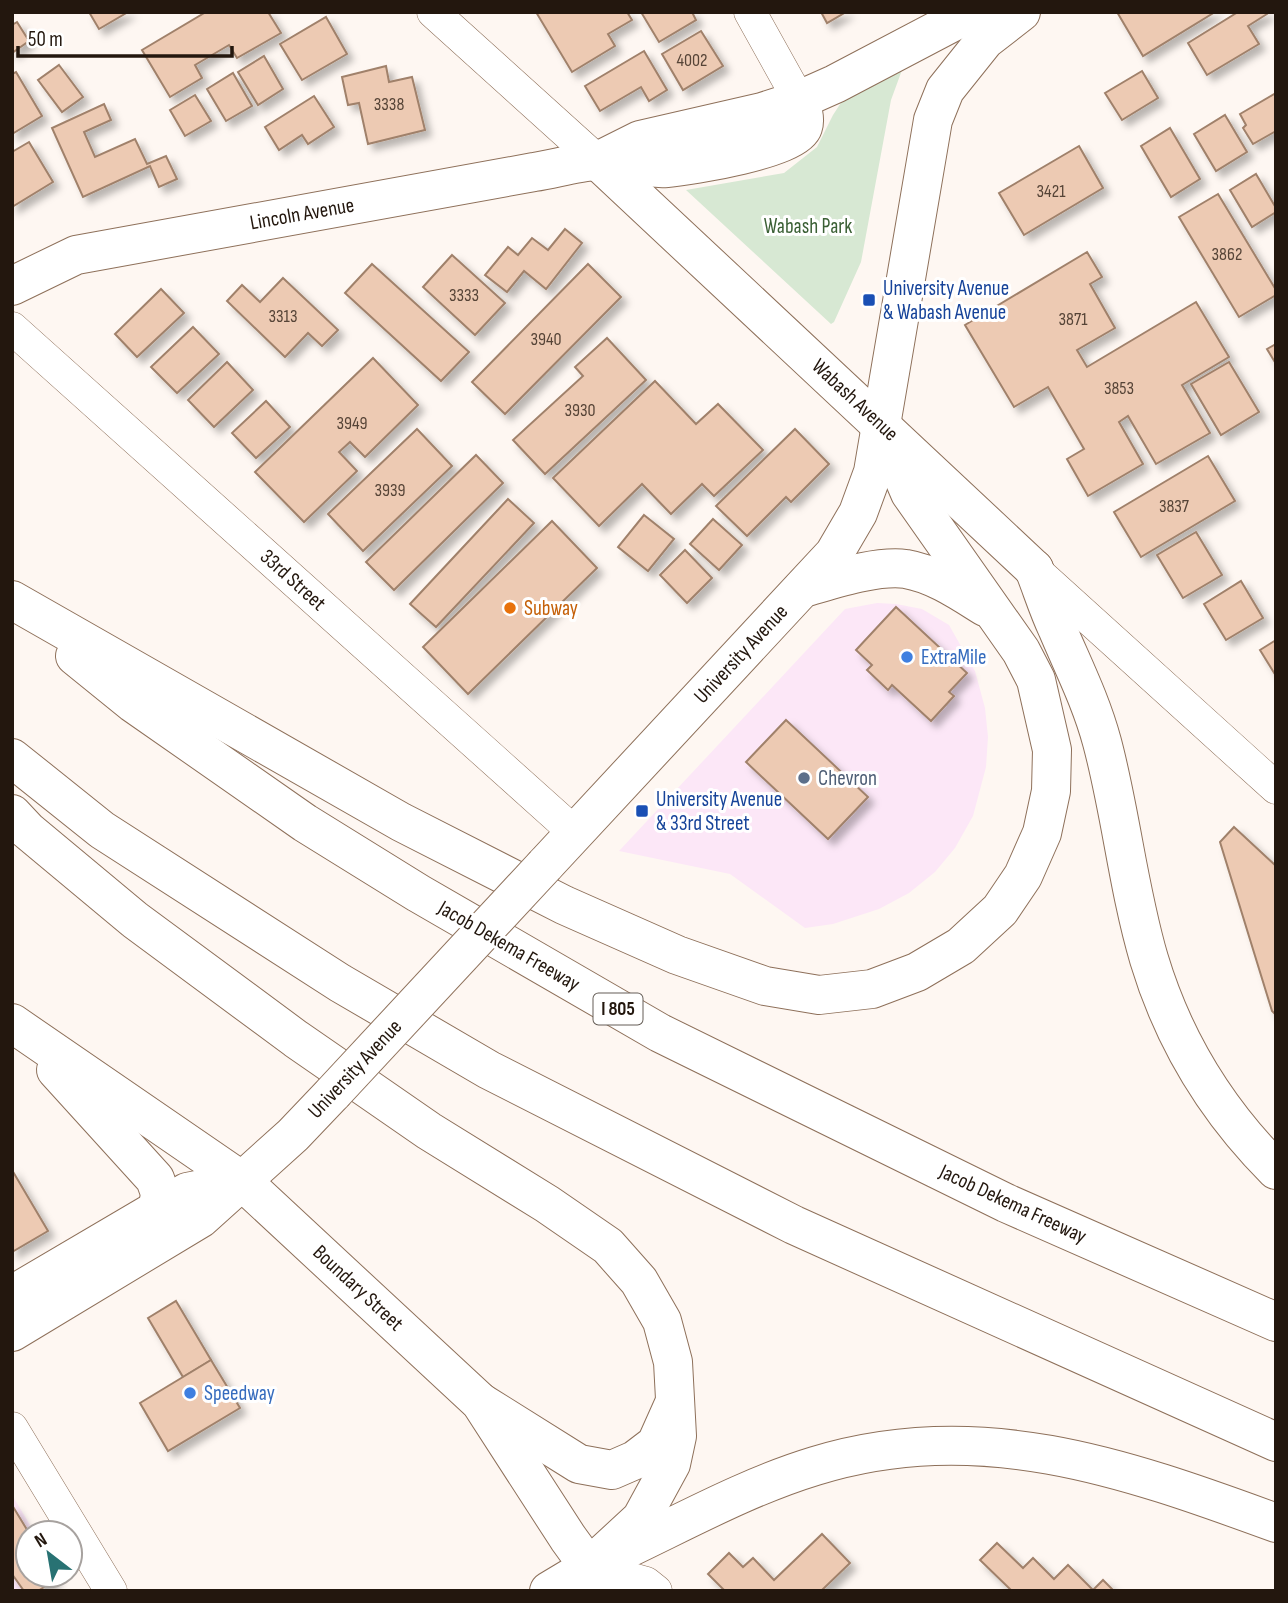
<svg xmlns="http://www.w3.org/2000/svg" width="1288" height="1603" font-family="'Sofia Sans Condensed',sans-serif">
<defs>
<filter id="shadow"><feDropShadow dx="6" dy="6" stdDeviation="3.5" flood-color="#0004"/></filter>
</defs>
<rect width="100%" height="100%" fill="#fef7f2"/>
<g fill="#fce7f7">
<polygon points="877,603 896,604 922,609 949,625 975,671 985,708 988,737 986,767 973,816 955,848 935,872 909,893 879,909 833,924 805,928 730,874 619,851 845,609"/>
<polygon points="12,1495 35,1533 28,1533 28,1575 61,1575 36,1591 12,1591"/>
</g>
<polygon fill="#d7e8d3" points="902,70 891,100 861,262 834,322 831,324 686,190 784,173 817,147 833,115 848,92"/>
<g fill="#edcab3" stroke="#a0816b" stroke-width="2" filter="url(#shadow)">
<polygon points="89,12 128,12 99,29"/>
<polygon points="206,12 268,12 281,33 237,58 229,45 195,65 202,78 170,97 142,50"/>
<polygon points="536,12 627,12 632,20 608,34 615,46 572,72"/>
<polygon points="641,12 692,12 696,20 659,42"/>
<polygon points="821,12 846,12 827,23"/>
<polygon points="1117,12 1215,12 1143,56"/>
<polygon points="1238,12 1266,12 1267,14 1248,26 1259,44 1207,75 1188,43"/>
<polygon points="326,17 347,54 302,80 280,44"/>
<polygon points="17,22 29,41 12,53 12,25"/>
<polygon points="701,31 723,66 683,90 662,54"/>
<polygon points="644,51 667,90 649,101 641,87 600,111 585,86"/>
<polygon points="264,56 283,89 258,105 238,72"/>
<polygon points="59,65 83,97 62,112 38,80"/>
<polygon points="386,66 389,82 412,77 425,130 368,144 359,103 348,105 342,77"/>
<polygon points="1142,71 1158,98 1122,120 1105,93"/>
<polygon points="16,72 42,116 12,134 12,74"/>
<polygon points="233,73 252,106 226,121 207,89"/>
<polygon points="1276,93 1276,131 1253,144 1243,128 1246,125 1240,114"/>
<polygon points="195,95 211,121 185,136 170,110"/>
<polygon points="314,96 334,127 308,144 302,135 279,150 265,127"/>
<polygon points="104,104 111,120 84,132 95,157 135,139 147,164 166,156 177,179 159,187 150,166 83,197 52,128"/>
<polygon points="1225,115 1247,152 1216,171 1194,134"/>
<polygon points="1170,128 1200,179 1171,197 1141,146"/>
<polygon points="29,142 53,182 12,207 12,152"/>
<polygon points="1079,146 1103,188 1024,235 999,193"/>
<polygon points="1256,174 1276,208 1276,212 1252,227 1230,190"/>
<polygon points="1218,194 1276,290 1276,295 1239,317 1179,217"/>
<polygon points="565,229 582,243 546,289 524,271 507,292 485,275 508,247 518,255 532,238 548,250"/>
<polygon points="1087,252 1102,277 1090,284 1115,328 1077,350 1087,367 1196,302 1229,357 1182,385 1210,433 1156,464 1128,416 1119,422 1143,464 1088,496 1067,459 1084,449 1048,387 1014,407 965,325"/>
<polygon points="452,255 505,303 475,335 423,287"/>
<polygon points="372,264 469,352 441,381 345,293"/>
<polygon points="588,264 621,297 505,414 472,382"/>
<polygon points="283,278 338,330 322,346 308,333 285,357 227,301 242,285 260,302"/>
<polygon points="161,289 184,313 137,357 115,334"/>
<polygon points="193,327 219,354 177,393 151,367"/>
<polygon points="607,338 646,380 545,474 513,440 583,376 575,367"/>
<polygon points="1276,344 1276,364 1267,349"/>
<polygon points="373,358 418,405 365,457 350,442 339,452 357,471 304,522 255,472"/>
<polygon points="227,362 253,390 214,427 188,400"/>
<polygon points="1229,362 1259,412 1221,435 1191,384"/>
<polygon points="655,381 696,424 718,404 763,450 714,496 702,484 671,514 642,484 599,526 553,478"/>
<polygon points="266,401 290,427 256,458 232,433"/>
<polygon points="417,429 452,466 363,551 328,514"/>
<polygon points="795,429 829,464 791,502 786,497 747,536 716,506"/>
<polygon points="476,455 503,483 394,590 366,562"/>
<polygon points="1208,456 1235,501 1141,557 1114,512"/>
<polygon points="508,499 534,523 436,627 410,604"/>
<polygon points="644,515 674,539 648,571 618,547"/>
<polygon points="713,519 742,545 719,570 690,544"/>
<polygon points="552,521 597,568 468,694 423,647"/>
<polygon points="1196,532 1222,575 1183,598 1157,555"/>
<polygon points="685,550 712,578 687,603 660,575"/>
<polygon points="1241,581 1263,618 1226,640 1204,604"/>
<polygon points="896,607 967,673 949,692 954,696 931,721 892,685 888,690 867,670 872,665 856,650"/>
<polygon points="1276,640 1276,676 1260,650"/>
<polygon points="786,720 868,797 828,839 746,762"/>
<polygon points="1234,827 1276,866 1276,1015 1272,1011 1220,842"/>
<polygon points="12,1170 48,1231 12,1252"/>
<polygon points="176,1301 211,1360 183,1377 148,1318"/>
<polygon points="211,1360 240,1408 168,1451 140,1403"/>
<polygon points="12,1505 29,1533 28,1575 54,1575 56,1579 38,1591 24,1591 12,1574"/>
<polygon points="822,1534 850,1563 821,1591 725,1591 708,1574 729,1553 743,1567 753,1558 774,1580"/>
<polygon points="997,1543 1023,1568 1033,1558 1054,1579 1068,1565 1093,1590 1103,1580 1114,1591 1012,1591 980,1560"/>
</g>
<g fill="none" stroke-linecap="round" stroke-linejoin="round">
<g stroke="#8e705a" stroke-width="33">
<g id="street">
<polyline points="433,12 598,161"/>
<polyline points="750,12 799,100"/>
<polyline points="12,328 574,832"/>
<polyline points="1034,569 1276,788"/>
<polyline points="12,1428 111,1591"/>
<polyline points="589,1567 646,1583 656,1591"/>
</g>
</g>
<g stroke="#8e705a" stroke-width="40">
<g id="secondary">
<polyline points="598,161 1034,569"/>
<path d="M 12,286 L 76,255 L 534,172 C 554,169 577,162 597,161 C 621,160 644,170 667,168 C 691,166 796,149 803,127 C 806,118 802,108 799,100 L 762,112 L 640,140 L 598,161"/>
<polyline points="12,1023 242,1181 480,1402 568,1538 589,1567 609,1591"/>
<polyline points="56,1070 155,1179 160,1193 158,1208"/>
<polyline points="549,1591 589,1567"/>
</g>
</g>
<g stroke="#8e705a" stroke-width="40">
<g id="primary">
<polyline points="799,100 835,84 972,12"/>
<polyline points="545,865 834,554 858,513 873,472 933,120 945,90 985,40 1021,12"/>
<polyline points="12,1295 187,1192 242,1181"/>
<polyline points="12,1332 201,1218 293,1135 333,1093"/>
</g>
</g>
<g stroke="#8e705a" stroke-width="40">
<g id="highway">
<path d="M 1034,569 C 1042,589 1048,609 1057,628 C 1073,666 1091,701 1102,742 C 1121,813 1128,888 1149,959 C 1173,1039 1217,1111 1276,1170"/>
<path d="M 803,588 C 832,580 876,565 906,569 C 935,574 961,592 985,607"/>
<polyline points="12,600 401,822 564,905 677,955 765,986 819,995 872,989 917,972 961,946 1000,910 1023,876 1042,833 1051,791 1052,750 1036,680 1021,651 910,493 880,423"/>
<polyline points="75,656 133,703 305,823 418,893 660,1033 1006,1203 1276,1322"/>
<polyline points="12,758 102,830 340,983 489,1070 794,1225 1276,1442"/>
<polyline points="12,814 27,830 135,920 296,1039 429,1131 547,1204 608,1246 639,1281 662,1321 673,1362 677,1436 671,1464 641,1519 589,1567"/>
<polyline points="480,1402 579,1464 612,1470 635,1460 656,1444 673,1406"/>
<path d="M 616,1554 C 682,1523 746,1487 815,1466 C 978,1416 1123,1467 1276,1523"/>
</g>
</g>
<use href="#street" stroke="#fff" stroke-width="32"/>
<use href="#secondary" stroke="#fff" stroke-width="38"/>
<use href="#primary" stroke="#fff" stroke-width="38"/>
<use href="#highway" stroke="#fff" stroke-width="38"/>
<g stroke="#8e705a" stroke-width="40" stroke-linecap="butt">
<polyline id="primary-bridge" points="333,1093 545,865"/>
</g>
<use href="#primary-bridge" stroke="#fff" stroke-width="38"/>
</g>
<g fill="#1a4fb4" stroke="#fff" stroke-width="2.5">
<rect x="862" y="293" width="14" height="14" rx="3.5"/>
<rect x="635" y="804" width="14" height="14" rx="3.5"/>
</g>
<circle fill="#e8710a" stroke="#fff" stroke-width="2.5" cx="510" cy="608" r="7"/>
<g fill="#3f7fe0" stroke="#fff" stroke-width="2.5">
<circle cx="907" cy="657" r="7"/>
<circle cx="190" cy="1393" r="7"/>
</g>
<circle fill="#5c6f8a" stroke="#fff" stroke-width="2.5" cx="804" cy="778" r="7"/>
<g text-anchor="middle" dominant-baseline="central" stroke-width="6" stroke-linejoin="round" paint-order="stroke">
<g font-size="18" fill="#564437">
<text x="692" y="60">4002</text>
<text x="389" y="104">3338</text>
<text x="1051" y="191">3421</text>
<text x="1227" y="254">3862</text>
<text x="464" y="295">3333</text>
<text x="283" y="316">3313</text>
<text x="1073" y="319">3871</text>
<text x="546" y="339">3940</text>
<text x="1119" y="388">3853</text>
<text x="580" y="410">3930</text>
<text x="352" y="423">3949</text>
<text x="390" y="490">3939</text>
<text x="1174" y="506">3837</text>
</g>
<rect fill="#fff" stroke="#655d56" stroke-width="2" x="593.5" y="993.5" width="49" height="31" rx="5"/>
<g font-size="19" font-weight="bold" fill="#23170e">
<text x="618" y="1009">I 805</text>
</g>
<g font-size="21" fill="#23170e" stroke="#fff">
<text transform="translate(302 214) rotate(-10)">Lincoln Avenue</text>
<text transform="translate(855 400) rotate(43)">Wabash Avenue</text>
<text transform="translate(293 580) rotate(42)">33rd Street</text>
<text transform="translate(741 654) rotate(-47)">University Avenue</text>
<text transform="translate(509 946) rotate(30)">Jacob Dekema Freeway</text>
<text transform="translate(355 1069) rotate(-47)">University Avenue</text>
<text transform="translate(1013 1204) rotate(25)">Jacob Dekema Freeway</text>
<text transform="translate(358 1288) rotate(43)">Boundary Street</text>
</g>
<g font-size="21" fill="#3b6035" stroke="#fff">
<text x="808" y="226">Wabash Park</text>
</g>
<g font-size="21" fill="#164399" stroke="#fff" text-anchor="start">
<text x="883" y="288">University Avenue<tspan x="883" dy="24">&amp; Wabash Avenue</tspan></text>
<text x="656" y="799">University Avenue<tspan x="656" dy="24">&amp; 33rd Street</tspan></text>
</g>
<g font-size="21" fill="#c56008" stroke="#fff" text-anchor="start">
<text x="524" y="608">Subway</text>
</g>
<g font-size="21" fill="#366cbe" stroke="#fff" text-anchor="start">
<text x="921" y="657">ExtraMile</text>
<text x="204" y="1393">Speedway</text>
</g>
<g font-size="21" fill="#4e5e75" stroke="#fff" text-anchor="start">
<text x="818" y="778">Chevron</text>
</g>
</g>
<rect width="1288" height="1603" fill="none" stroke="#23170e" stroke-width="28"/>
<g transform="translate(49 1554) rotate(329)"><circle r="33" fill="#ffffff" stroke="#a7a29f" stroke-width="2"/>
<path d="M0-5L12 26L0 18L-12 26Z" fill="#287273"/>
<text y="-10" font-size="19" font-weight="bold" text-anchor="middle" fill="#23170e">N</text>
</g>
<path d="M18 46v10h214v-10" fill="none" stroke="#23170e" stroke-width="3.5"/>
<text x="28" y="46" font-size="21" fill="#23170e" stroke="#ffffff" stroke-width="5" paint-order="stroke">50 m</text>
</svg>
